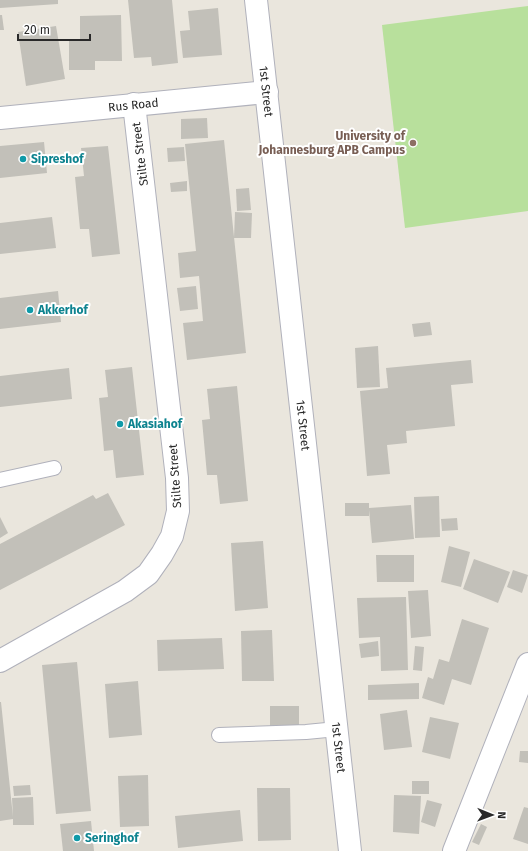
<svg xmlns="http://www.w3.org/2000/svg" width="528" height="851" font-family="'Fira Sans',sans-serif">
<rect width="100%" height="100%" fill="#eae6dd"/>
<polygon fill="#b8e09c" points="528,6 528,211 405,228 382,25"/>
<g fill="#c2c0b9">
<polygon points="0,0 58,0 58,4 0,8"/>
<polygon points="128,0 172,0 178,63 152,66 151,57 134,58"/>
<polygon points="218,8 222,55 183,58 180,31 190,30 188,11"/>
<polygon points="0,15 2,15 4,30 0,30"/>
<polygon points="121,15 122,61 95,61 95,70 69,70 69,41 80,41 80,16"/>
<polygon points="56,26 65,79 26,86 18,32"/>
<polygon points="207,118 208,138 181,139 181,119"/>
<polygon points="224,140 246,353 187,360 183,323 203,321 199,276 180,278 178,253 196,251 185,144"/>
<polygon points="44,142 47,173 0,178 0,146"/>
<polygon points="108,146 120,254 92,257 89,229 80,229 75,177 84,176 81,148"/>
<polygon points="184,147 185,161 168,162 167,148"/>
<polygon points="187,181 187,191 171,192 170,183"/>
<polygon points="249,188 251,210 237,211 236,189"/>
<polygon points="235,212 252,213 251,238 234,238"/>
<polygon points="52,217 56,248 0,254 0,223"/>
<polygon points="196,286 198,309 180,311 177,288"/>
<polygon points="58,291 61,322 0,329 0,298"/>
<polygon points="430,322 432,335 414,337 412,324"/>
<polygon points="378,346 380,387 357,388 355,348"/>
<polygon points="471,360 473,383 451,385 455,426 406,431 407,443 387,445 390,474 367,476 360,391 388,388 386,368"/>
<polygon points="132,367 144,475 116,478 113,450 104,451 99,398 108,397 105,370"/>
<polygon points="69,368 72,399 0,407 0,376"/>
<polygon points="237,386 248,501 220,504 217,475 207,475 202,420 210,419 207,389"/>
<polygon points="108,493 125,525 0,590 0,544 93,495 96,499"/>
<polygon points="439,496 440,537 415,538 414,497"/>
<polygon points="345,503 369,503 369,508 411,505 414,539 372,543 369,510 369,516 345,516"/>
<polygon points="0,517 8,533 0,538"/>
<polygon points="457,518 458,530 442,531 441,519"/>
<polygon points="263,541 268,608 235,611 231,543"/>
<polygon points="449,546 470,552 461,587 441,582"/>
<polygon points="376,555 414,555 414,582 377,582"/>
<polygon points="474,559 510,572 498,603 463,589"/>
<polygon points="513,570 528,575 522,593 507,587"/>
<polygon points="428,590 431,636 411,638 408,591"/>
<polygon points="406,597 408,670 381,671 380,637 359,638 357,598"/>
<polygon points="462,619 489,628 471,685 452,679 444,705 422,698 428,677 433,679 439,659 449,662"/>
<polygon points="272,630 274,681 242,681 241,631"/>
<polygon points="222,638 224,669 158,671 157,640"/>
<polygon points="378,641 379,656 361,658 359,644"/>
<polygon points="415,646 424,647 422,671 413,670"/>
<polygon points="77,662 91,811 56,814 42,665"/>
<polygon points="138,681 142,735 109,738 105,684"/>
<polygon points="419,683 419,699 368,700 368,685"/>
<polygon points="0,702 1,702 13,817 12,798 33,797 34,825 13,825 13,819 0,821"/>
<polygon points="270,706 299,706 299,727 270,728"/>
<polygon points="407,710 412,747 384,750 380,714"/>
<polygon points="430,717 459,723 450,759 422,752"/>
<polygon points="520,751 528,751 528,763 519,762"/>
<polygon points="148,775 149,826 120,827 118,776"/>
<rect x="412" y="781" width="17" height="13"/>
<polygon points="30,785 31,795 14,796 13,786"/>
<polygon points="257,788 290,788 291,840 258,841"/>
<polygon points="394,795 421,796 419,834 393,832"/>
<polygon points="427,800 442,804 435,827 421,822"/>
<polygon points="524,807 528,808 528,844 513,839"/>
<polygon points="240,810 243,841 178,848 175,816"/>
<polygon points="91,821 94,851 63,851 60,824"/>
<polygon points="481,824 487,827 479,845 472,842"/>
</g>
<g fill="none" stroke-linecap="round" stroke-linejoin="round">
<g stroke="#b0b1bb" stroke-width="16">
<g id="lane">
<polyline points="0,480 54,468"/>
<polyline points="219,735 306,732 337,729"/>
</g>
</g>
<g stroke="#b0b1bb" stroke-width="24">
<g id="street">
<path id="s1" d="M 256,0 L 350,851"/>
<path id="s2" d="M 0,118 L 267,92"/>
<polyline points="0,661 125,591 148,574 162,554 172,536 178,511 177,478 134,104"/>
<polyline points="454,851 528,664"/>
</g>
</g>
<use href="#lane" stroke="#fff" stroke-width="14"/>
<use href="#street" stroke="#fff" stroke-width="22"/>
</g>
<circle fill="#8d6e63" stroke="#fff" stroke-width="1.5" cx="413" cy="143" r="4"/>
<g fill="#0f9aa8" stroke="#fff" stroke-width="1.5">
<circle cx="23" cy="159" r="4"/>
<circle cx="30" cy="310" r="4"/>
<circle cx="120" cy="424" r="4"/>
<circle cx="77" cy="838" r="4"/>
</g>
<g text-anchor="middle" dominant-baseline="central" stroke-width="4" stroke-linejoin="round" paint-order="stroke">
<g font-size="12" fill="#292929" stroke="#fff">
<text stroke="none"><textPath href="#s1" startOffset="92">1st Street</textPath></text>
<text stroke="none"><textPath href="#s2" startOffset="134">Rus Road</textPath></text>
<text transform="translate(140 154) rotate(-97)">Stilte Street</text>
<text stroke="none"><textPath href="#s1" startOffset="428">1st Street</textPath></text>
<text transform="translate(175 476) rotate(-94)">Stilte Street</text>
<text stroke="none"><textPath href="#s1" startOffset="752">1st Street</textPath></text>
</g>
<g font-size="12" font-weight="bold" fill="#785e54" stroke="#fff" text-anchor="end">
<text x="405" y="136">University of<tspan x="405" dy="14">Johannesburg APB Campus</tspan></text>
</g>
<g font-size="12" font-weight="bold" fill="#0d838f" stroke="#fff" text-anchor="start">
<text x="31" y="159">Sipreshof</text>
<text x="38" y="310">Akkerhof</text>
<text x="128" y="424">Akasiahof</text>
<text x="85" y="838">Seringhof</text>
</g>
</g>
<g transform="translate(492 815) rotate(91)" stroke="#ffffff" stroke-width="3" paint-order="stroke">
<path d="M0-3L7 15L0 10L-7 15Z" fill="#292929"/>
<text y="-6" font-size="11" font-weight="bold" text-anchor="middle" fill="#292929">N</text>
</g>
<path d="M18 34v6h72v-6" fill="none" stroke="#292929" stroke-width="2"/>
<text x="24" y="34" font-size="12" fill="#292929" stroke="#ffffff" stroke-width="3" paint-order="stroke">20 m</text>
</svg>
